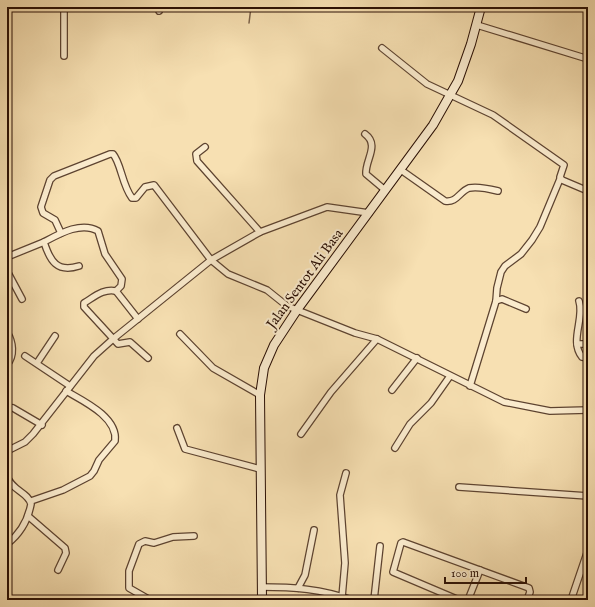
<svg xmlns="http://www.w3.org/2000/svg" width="595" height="607" font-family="'IM FELL English',serif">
<rect width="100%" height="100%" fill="#f7e0b2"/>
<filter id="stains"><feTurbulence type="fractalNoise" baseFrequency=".005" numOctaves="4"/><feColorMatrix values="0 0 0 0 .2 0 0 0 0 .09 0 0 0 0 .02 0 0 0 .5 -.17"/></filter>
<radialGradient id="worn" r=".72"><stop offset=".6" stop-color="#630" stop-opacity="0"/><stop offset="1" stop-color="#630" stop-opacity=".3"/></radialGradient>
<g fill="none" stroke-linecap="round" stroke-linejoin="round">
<polyline stroke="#7b6249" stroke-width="1.5" points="249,23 251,7"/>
<g stroke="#5d4330" stroke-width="8">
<g id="minor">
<polyline points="158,7 159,11"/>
<polyline points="477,25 588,59"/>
<polyline points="382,48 427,84 493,115 564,165 560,177 562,180 588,191"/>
<polyline points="64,56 64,7"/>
<path d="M 365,134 C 380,145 365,160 366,174 L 385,190"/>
<polyline points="205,147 196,154 197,161 260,232"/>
<path d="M 401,170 L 445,201 C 457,203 459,192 469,188 C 478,186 490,189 498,191"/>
<path d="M 61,233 L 55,220 L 43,213 L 41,207 L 50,180 L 54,176 L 110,154 L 113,154 C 121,163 122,185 132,198 L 136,198 L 145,187 L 154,185 L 211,260 L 228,274 L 267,290 L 287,306 L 355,333 L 377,339 L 504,402 L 550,411 L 588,410"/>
<polyline points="7,257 44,242"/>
<path d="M 79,266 C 57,273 50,261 44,242 C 59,234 81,221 98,231 L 105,254 L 122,279 L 121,286 L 116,291 L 138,319"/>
<polyline points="7,271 22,299"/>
<path d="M 116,291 C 104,288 94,297 84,303 L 84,307 L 118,344 L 130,342 L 148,358"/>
<polyline points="496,301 497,288 501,272 505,266 521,254 532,240 540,227 560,179"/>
<path d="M 579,301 C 585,318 569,341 582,357 L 588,358"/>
<path d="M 7,332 C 13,342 15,355 7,365"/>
<polyline points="180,334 213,368 260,395"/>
<polyline points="577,344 588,344"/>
<polyline points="25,356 70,386"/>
<polyline points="37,363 55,336"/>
<polyline points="470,386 496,301 502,299 526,309"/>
<polyline points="392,390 417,358"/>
<polyline points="13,408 42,425"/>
<polyline points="177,428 185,449 260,469"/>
<polyline points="301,434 331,392 377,339"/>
<polyline points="395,448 410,424 431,403 450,376"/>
<polyline points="7,451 25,442 33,434 94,356 113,339 211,260 260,232 327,207 369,213"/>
<path d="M 7,476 C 12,491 28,492 31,504 C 28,520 20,534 7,544"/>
<polyline points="459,487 588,496"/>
<path d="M 31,501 L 63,490 L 90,476 L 94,471 L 99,460 L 115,441 C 118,417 83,401 66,391"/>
<polyline points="28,516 65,548 66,553 58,570"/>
<path d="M 261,587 C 293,587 322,589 352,600"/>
<polyline points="298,588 305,575 314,530"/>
<polyline points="342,597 345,563 340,495 346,473"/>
<polyline points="150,600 129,588 129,571 139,544 145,541 154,543 173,537 194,536"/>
<polyline points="374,600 380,546"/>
<polyline points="459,600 393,572 401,543 403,542 529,588 530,592 527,600"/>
<polyline points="468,600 480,570"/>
<polyline points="571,600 588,550"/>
</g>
</g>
<g stroke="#2a0f04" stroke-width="10">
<polyline id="secondary" points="262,600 260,395 264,368 274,345 297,310 433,125 450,95 458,81 471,44 481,7"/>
</g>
<use href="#minor" stroke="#faebcd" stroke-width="5.5"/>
<use href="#secondary" stroke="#faebcd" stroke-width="8"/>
</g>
<g text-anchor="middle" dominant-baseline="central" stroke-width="4" stroke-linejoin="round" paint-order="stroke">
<g font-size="14" fill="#2a0f04" stroke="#faebcd">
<text transform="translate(305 279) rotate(-54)">Jalan Sentot Ali Basa</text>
</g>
</g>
<rect width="595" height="607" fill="none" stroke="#f7e0b2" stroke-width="24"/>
<rect x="8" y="8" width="579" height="591" fill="none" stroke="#2a0f04" stroke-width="2"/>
<rect x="12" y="12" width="571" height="583" fill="none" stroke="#2a0f04"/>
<path d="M445 577v6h81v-6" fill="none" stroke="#2a0f04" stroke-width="2"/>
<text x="451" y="577" font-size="12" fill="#2a0f04" stroke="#faebcd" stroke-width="3" paint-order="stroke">100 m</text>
<rect width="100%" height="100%" filter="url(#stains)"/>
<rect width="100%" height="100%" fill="url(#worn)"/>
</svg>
